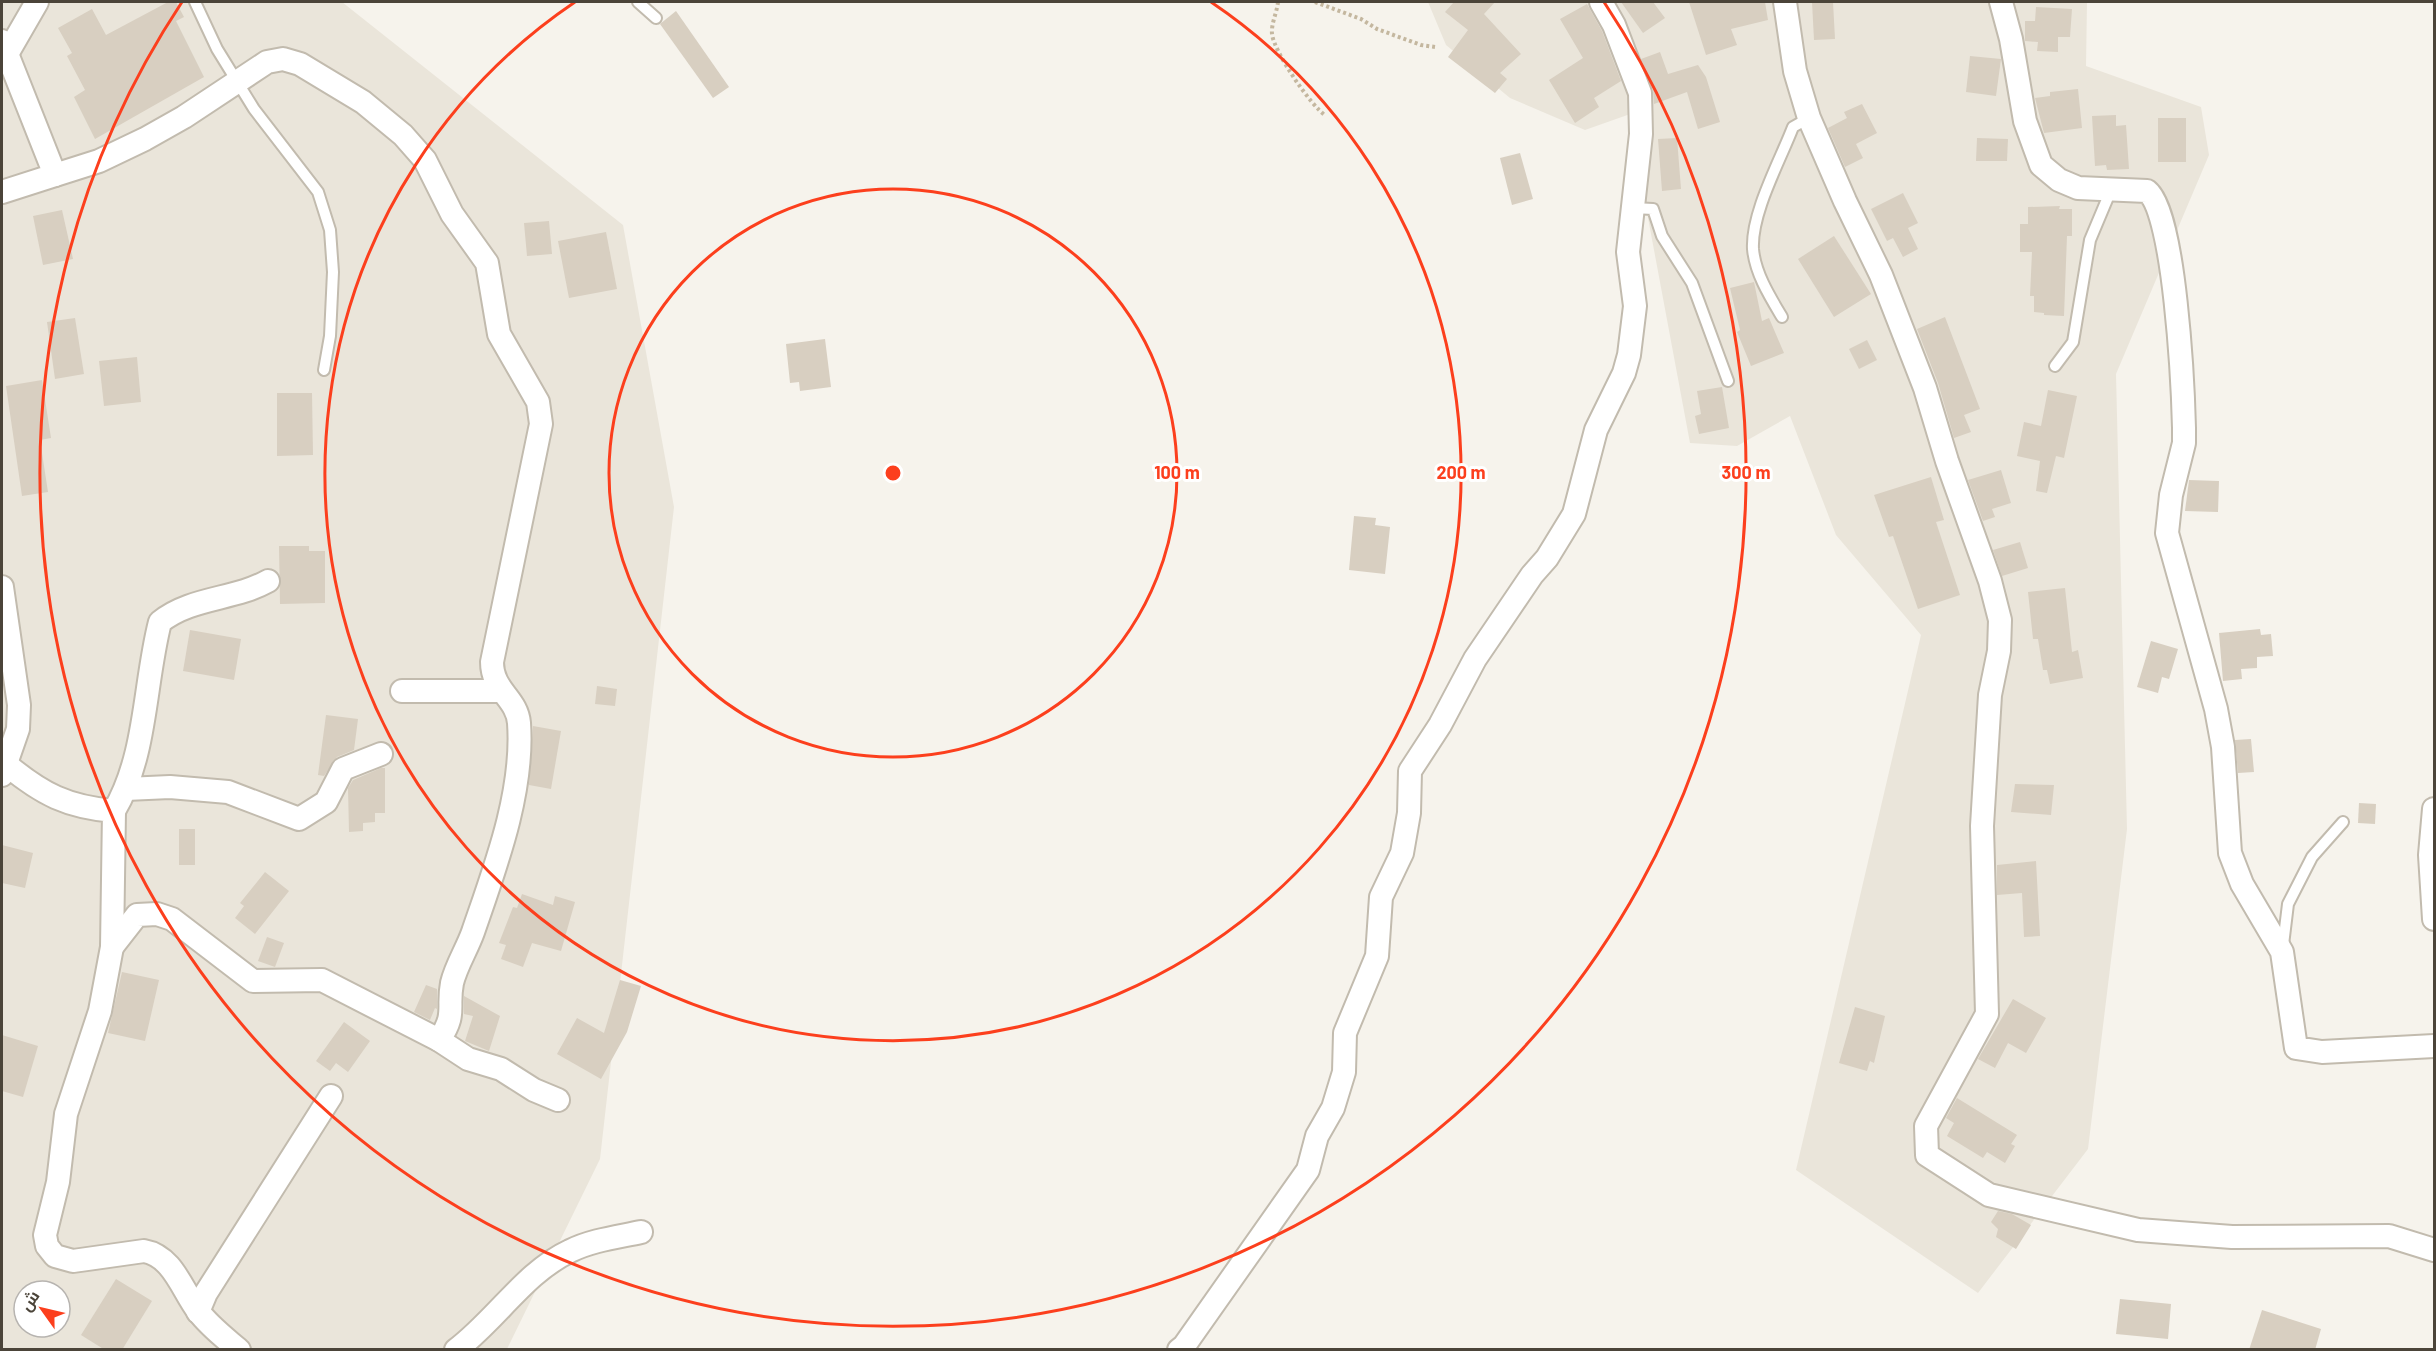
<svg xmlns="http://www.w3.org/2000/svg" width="2436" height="1351" font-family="Barlow,Cairo,sans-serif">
<rect width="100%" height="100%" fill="#f6f3ec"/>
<g fill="#eae5da" fill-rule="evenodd">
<path d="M 2,2 L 342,2 L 623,225 L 674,507 L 600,1159 L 507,1349 L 2,1350 ZM 24,1291 L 60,1291 L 60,1327 L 24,1327 Z"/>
<polygon points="1428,2 2087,2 2086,66 2201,107 2209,155 2116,374 2127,829 2088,1149 1978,1293 1796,1170 1921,635 1836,535 1790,416 1737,446 1690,443 1643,191 1650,107 1585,130 1510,98 1446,45"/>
</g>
<g fill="#d8cfc1">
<polygon points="168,2 176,2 184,17 176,21 204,77 95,139 74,97 85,90 67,56 72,53 58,28 92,9 106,35"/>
<polygon points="1454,2 1495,2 1484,14 1521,54 1500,73 1507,79 1495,93 1448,57 1468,30 1445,12"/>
<polygon points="1621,2 1653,2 1665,18 1643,33"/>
<polygon points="1689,2 1765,2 1768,20 1731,29 1737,45 1706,55"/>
<polygon points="1812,2 1833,2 1835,39 1814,40"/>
<polygon points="1587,4 1602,31 1621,81 1594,98 1599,107 1575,123 1549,80 1583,58 1560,19"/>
<polygon points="2036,7 2072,9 2070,37 2058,37 2058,52 2037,51 2038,42 2025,41 2025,21 2035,21"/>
<polygon points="676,11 729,87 713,98 660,24"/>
<polygon points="1660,52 1668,74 1698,65 1706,77 1720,122 1698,129 1687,92 1654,104 1653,89 1641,59"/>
<polygon points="1970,56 2001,59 1996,96 1966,92"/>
<polygon points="2078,89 2082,128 2044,133 2035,98 2050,96 2050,92"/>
<polygon points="1862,104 1877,133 1856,144 1863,158 1845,167 1828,128 1847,118 1844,112"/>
<polygon points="2116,115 2116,126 2126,125 2129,169 2107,170 2106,165 2095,166 2092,116"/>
<rect x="2158" y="118" width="28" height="44"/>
<polygon points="1677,138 1681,189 1662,191 1658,139"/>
<polygon points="1977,138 2008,139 2007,161 1976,161"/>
<polygon points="1520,153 1533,199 1512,205 1500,158"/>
<polygon points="1903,193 1918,223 1908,228 1918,249 1903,257 1893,238 1887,241 1871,209"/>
<polygon points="2060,206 2059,209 2072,209 2072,236 2067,236 2064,316 2044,315 2044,313 2034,312 2034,296 2030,296 2032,252 2020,252 2020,224 2028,224 2028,207"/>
<polygon points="62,210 73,259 43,265 33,216"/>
<polygon points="549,221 552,254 527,256 524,223"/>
<polygon points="606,232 617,289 569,298 558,241"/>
<polygon points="1834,236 1871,294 1834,317 1798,259"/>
<polygon points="1754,282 1762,321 1769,318 1784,353 1751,366 1737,332 1740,330 1730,288"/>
<polygon points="1945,317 1980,409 1964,415 1971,432 1954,438 1938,383 1917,329"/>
<polygon points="75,318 84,374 55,379 47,322"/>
<polygon points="825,339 831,387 800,391 799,382 790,383 786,344"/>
<polygon points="1867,340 1877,360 1859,369 1849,349"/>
<polygon points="137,357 141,402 104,406 99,361"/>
<polygon points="42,380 51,438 40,440 48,492 22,496 6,386"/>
<polygon points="1722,387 1729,428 1699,434 1695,416 1701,414 1697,391"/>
<polygon points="2048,390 2077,396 2064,458 2056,456 2047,493 2036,491 2040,461 2017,456 2024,422 2041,426"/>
<polygon points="277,393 312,393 313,455 277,456"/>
<polygon points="2001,470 2011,503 1992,509 1995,517 1983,521 1968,480"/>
<polygon points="1931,477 1944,520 1936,522 1960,595 1918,609 1893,536 1889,537 1874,495"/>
<polygon points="2189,480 2219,481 2218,512 2185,511"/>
<polygon points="1354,516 1376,518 1375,525 1390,527 1385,574 1349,570"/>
<polygon points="2020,542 2028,568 2002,576 1993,550"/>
<polygon points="279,546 309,546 309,551 325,551 325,603 280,604"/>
<polygon points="2065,588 2072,652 2078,650 2083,678 2050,684 2047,670 2043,670 2038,639 2033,639 2028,592"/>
<polygon points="2260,629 2261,635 2271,634 2273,656 2257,657 2257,668 2241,669 2242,679 2223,681 2219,633"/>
<polygon points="190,630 241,639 234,680 183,671"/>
<polygon points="2151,641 2178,649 2169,679 2162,677 2158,693 2137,687"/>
<polygon points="597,686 617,689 615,706 595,704"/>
<polygon points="326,715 358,719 354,750 337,757 324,776 318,775"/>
<polygon points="533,726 561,731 551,789 529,785"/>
<polygon points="2251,739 2254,772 2238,773 2235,740"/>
<polygon points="381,768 385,768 385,813 375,813 375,822 363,823 363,831 349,832 348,788 353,780"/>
<polygon points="2015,784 2054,785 2051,815 2011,812"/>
<polygon points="2359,803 2376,804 2375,824 2358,823"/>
<rect x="179" y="829" width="16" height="36"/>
<polygon points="2,845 33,853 25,888 2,883"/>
<polygon points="2036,861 2040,936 2024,937 2022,893 1997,895 1997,865"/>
<polygon points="265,872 289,891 255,934 235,918 244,906 240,903"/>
<polygon points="522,894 553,905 555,896 575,902 561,951 532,943 523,967 501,959 506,945 499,943 513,907 517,908"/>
<polygon points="267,937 284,943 275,967 258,961"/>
<polygon points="122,972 159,980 145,1041 108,1033"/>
<polygon points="620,980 641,986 627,1032 601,1079 557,1054 577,1018 604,1033"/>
<polygon points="426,985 437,989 437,1009 435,1008 430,1020 414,1012"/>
<polygon points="464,996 500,1016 489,1051 465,1041 473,1016 464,1014"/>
<polygon points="2013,999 2046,1018 2026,1053 2008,1043 1995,1068 1978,1059"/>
<polygon points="1855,1007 1885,1016 1874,1063 1870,1061 1867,1071 1839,1063"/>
<polygon points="344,1022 370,1041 348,1072 336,1063 330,1071 316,1061"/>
<polygon points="2,1035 38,1046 23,1097 2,1091"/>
<polygon points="1957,1098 2017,1135 2011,1144 2015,1146 2005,1163 1987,1152 1983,1158 1947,1136 1954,1123 1946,1118"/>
<polygon points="1998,1211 2012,1214 2031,1225 2016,1249 1996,1237 1998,1229 1991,1222"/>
<polygon points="116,1279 152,1301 122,1350 105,1350 81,1335"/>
<polygon points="2120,1299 2171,1304 2168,1339 2116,1334"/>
<polygon points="2262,1310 2321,1329 2315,1350 2249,1350"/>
</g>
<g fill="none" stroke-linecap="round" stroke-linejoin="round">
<g stroke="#c2bbae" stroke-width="14">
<g id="lane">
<polyline points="195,2 217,49 254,109 318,192 330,230 333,272 330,336 324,370"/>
<polyline points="638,2 656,18"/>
<polyline points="1633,208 1653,209 1662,236 1692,283 1728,381"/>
<path d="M 1782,317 C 1770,297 1755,273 1753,249 C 1751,213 1780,161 1793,127 L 1809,118"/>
<polyline points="2055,366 2073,342 2090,240 2111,190"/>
<polyline points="2283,945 2288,904 2312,857 2343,822"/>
</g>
</g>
<g stroke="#c2bbae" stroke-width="26">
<g id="street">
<polyline points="1785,2 1795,71 1809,118 1845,201 1881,275 1925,388 1947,461 1990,581 2000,620 1999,651 1990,695 1982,826 1987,1014 1926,1126 1927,1155 1989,1195 2138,1230 2232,1237 2389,1236 2434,1250"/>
<path d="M 2001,2 L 2011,39 L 2025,121 L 2041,165 L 2059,180 L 2078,188 L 2147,191 C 2175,212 2183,387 2184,428 L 2184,443 L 2171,495 L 2167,533 L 2216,709 L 2223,747 L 2230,853 L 2242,884 L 2282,952 L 2296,1048 L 2322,1052 L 2434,1046"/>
<polyline points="2,41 55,175 2,192"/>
<polyline points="7,54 37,2"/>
<path d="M 55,175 L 99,161 L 145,139 L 184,117 L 267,62 L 283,59 L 300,64 L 363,102 L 403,135 L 425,160 L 452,214 L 487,263 L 499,334 L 538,402 L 541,424 L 492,662 C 492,691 517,698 519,723 C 524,792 495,868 473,932 C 467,949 456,966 452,983 C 447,1009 457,1013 439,1040 L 468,1059 L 501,1069 L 534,1090 L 558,1100"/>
<polyline points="2,587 19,705 18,729 2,775"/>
<polyline points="402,691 501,691"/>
<path d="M 7,765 C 42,794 67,807 114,811 L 112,947 L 100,1011 L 66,1114 L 58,1182 L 45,1235 L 47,1246 L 55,1256 L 73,1261 L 144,1251 C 173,1256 182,1290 198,1311 C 209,1326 225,1338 239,1350"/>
<polyline points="126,789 170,787 228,792 299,819 326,802 343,769 381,754"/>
<polyline points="2434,809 2430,855 2434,919"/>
<path d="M 114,811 C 147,755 144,684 160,622 C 191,597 234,600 268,581"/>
<polyline points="112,947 137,915 157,914 172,919 253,981 322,980 439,1040"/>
<polyline points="198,1312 206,1293 331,1096"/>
<path d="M 456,1350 C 496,1320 525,1272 570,1251 C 592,1240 618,1237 641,1232"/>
<polyline points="1179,1350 1184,1346 1308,1170 1317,1136 1333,1108 1344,1072 1345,1033 1377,956 1381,897 1402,853 1409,813 1410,771 1440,725 1475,659 1532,575 1547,558 1574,514 1596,430 1624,373 1629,355 1635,306 1628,252 1641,134 1640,93 1614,25 1601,2"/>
</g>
</g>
<g stroke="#c4b79f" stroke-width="4" stroke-dasharray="3 3" stroke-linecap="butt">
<path d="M 1278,2 C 1277,12 1271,24 1272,34 C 1274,52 1311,106 1326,116"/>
<polyline points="1315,2 1361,19 1377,29 1421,45 1435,47"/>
</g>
<use href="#lane" stroke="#fff" stroke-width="10"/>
<use href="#street" stroke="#fff" stroke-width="22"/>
</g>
<g fill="none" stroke="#fc3f1d" stroke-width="3">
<circle cx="893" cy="473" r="284"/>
<path d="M1211 2A568 568 0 1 1 575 2"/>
<path d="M1604 2A853 853 0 1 1 182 2"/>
</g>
<circle cx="893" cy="473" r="9" fill="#fc3f1d" stroke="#fff" stroke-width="3"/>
<g font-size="18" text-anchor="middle" font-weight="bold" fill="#fc3f1d" stroke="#fff" stroke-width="6" stroke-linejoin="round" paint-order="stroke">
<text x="1177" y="479">100 m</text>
<text x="1461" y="479">200 m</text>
<text x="1746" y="479">300 m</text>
</g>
<rect width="2436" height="1351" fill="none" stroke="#4b4439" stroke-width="6"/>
<g transform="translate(42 1309) rotate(304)"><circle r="28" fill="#ffffff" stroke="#b7b4b0" stroke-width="1.5"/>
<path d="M0-4.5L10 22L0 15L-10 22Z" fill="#fc3f1d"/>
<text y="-9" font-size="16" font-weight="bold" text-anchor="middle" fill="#4b4439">ش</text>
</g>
</svg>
